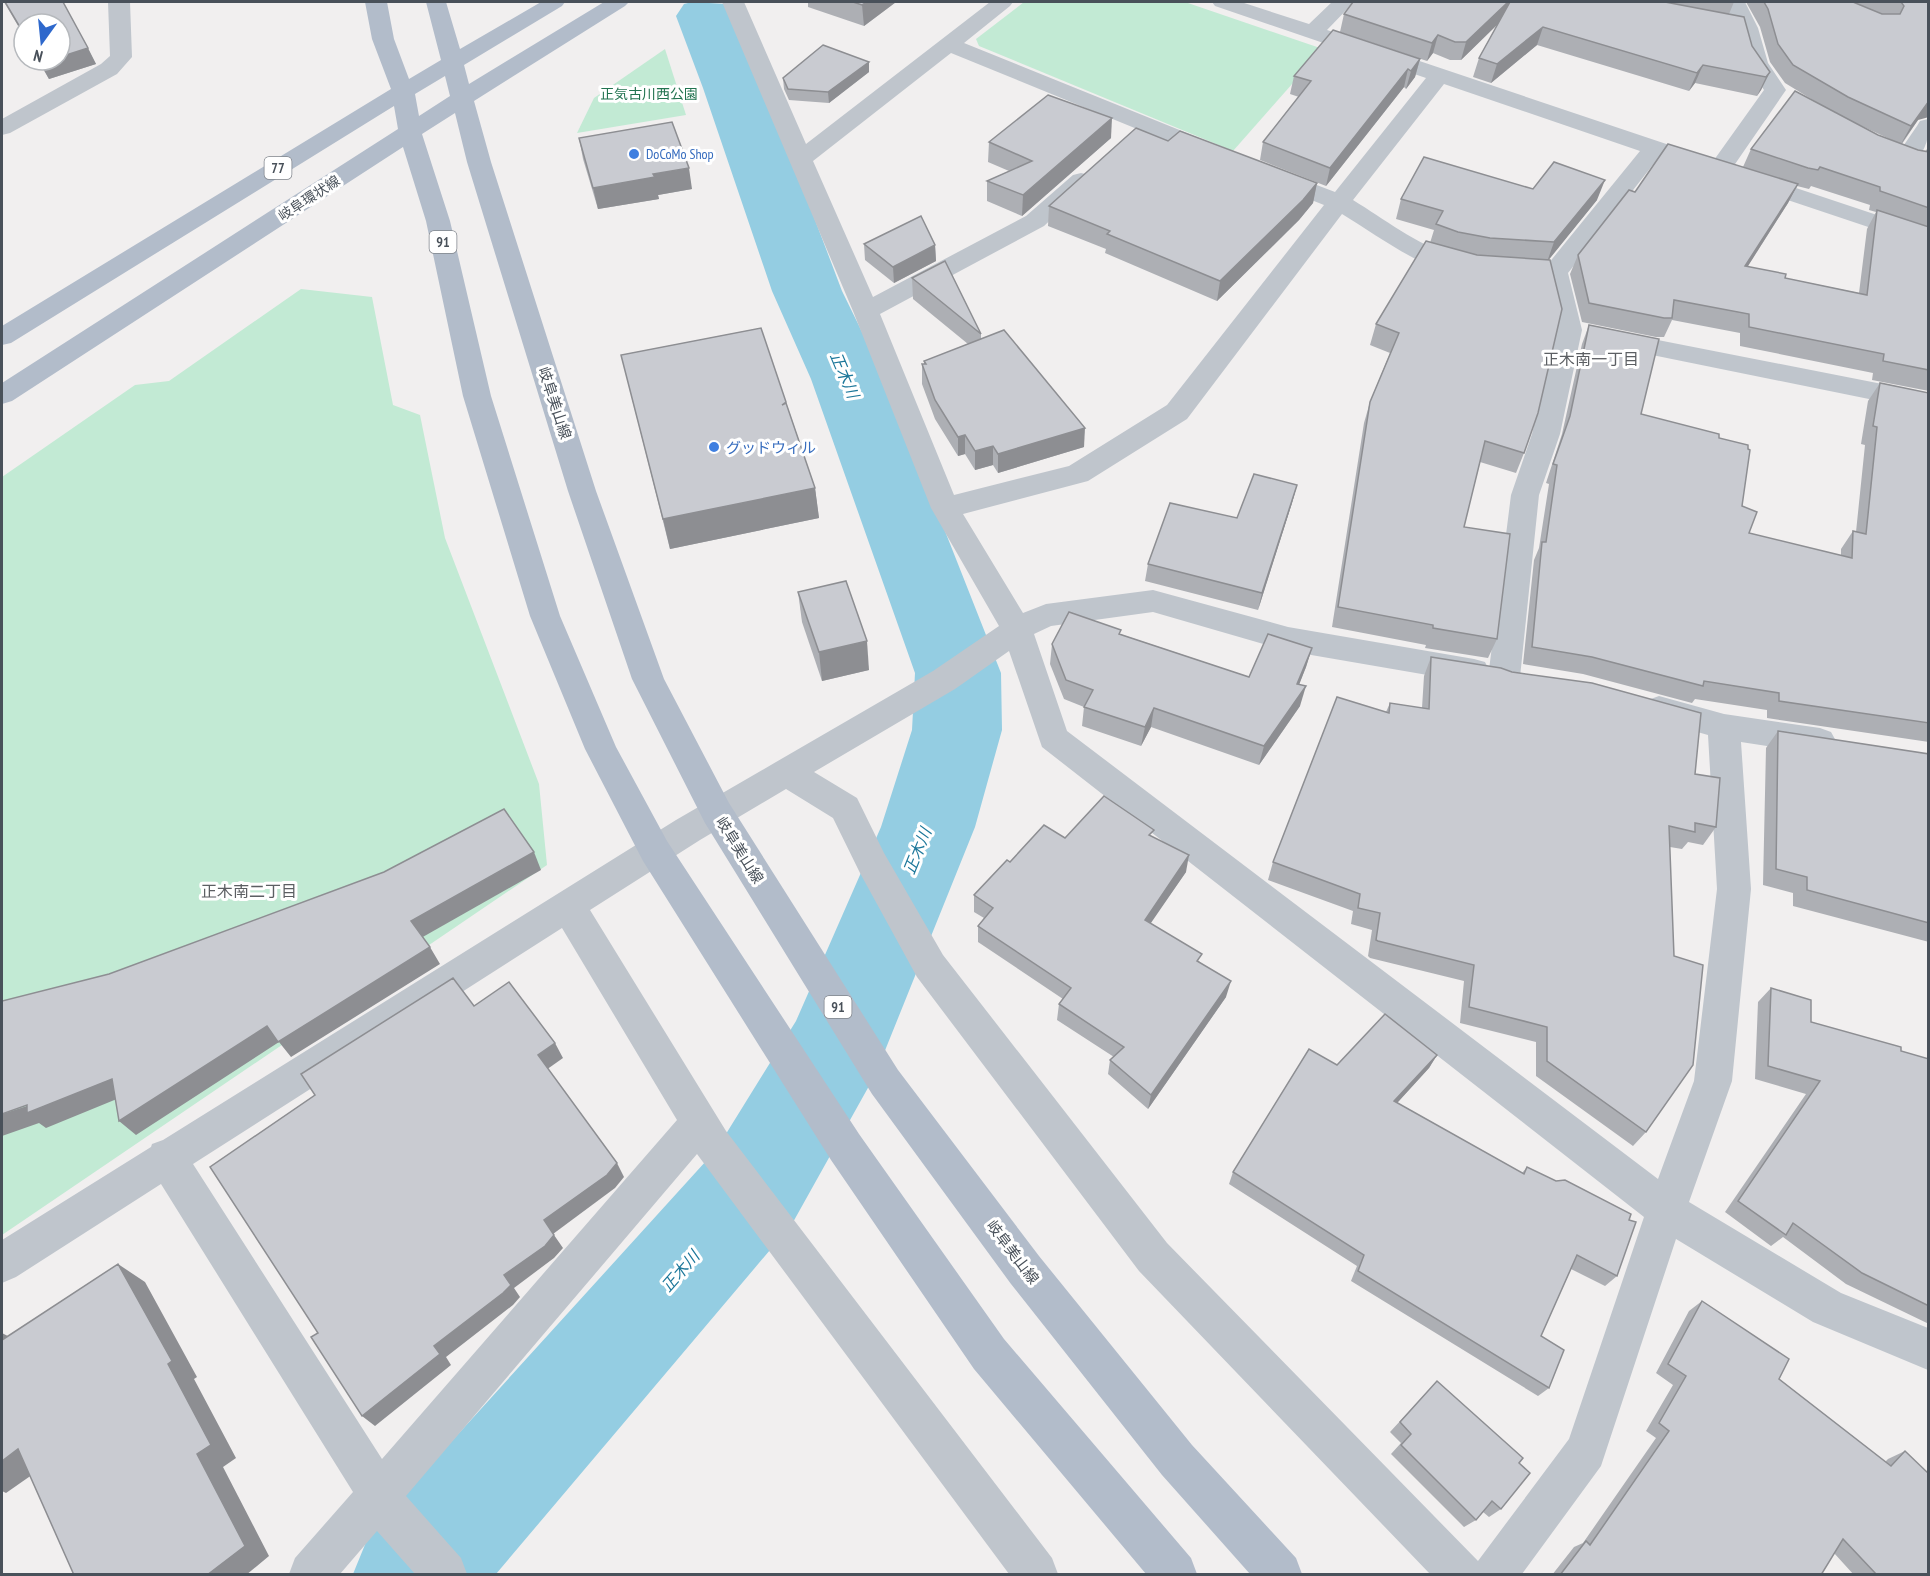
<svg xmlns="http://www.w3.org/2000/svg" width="1930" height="1576" font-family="'PT Sans Narrow','Noto Sans JP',sans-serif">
<rect width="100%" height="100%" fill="#f1efef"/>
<g fill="#c2ead4">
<polygon points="1024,2 1185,2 1323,49 1233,151 979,46 976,39"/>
<polygon points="665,49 686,115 577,133 594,98"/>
<polygon points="301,289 372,297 393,405 420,415 445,538 539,784 547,865 2,1235 2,477 135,385 169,381"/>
</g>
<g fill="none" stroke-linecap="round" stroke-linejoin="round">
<polygon fill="#94cde2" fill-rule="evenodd" points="692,2 726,4 734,16 765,88 842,291 885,379 1001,673 1002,730 975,827 884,1053 869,1086 792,1224 496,1574 353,1574 371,1530 716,1150 796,1021 881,827 912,730 915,673 811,379 772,291 703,88 676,16 684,4"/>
<g fill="#bfc5cc" fill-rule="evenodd">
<polygon points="108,2 130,2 132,57 117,74 10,133 2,135 2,119 101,64 110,56"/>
<path d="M 722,2 L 744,2 L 806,144 L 990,2 L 1013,2 L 1010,6 L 964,43 L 1224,148 L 1228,153 L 1224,158 L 1216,160 L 1208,158 L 951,53 L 813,161 L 873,297 L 1026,216 L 1073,175 L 1081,173 L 1089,175 L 1093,180 L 1044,226 L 880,314 L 954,495 L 1069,466 L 1167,405 L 1324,205 L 1264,181 L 1260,176 L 1264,171 L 1272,169 L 1280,171 L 1335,192 L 1426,78 L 1215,6 L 1212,2 L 1241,2 L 1309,24 L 1332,2 L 1354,2 L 1327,30 L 1714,160 L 1764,90 L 1746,63 L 1736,28 L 1724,2 L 1745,2 L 1758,28 L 1768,63 L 1786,90 L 1733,167 L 1928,232 L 1928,247 L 1659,157 L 1568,273 L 1582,330 L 1560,434 L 1539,495 L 1520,677 L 1515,686 L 1504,689 L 1493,686 L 1488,677 L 1489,672 L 1485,680 L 1474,683 L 1288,651 L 1153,612 L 1051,626 L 1034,634 L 1067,731 L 1658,1179 L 1694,1081 L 1717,889 L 1708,735 L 1648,718 L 1643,709 L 1648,700 L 1659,696 L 1724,714 L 1820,728 L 1831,732 L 1836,741 L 1831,750 L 1820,754 L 1741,742 L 1751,889 L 1732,1081 L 1689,1202 L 1841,1293 L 1928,1328 L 1928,1370 L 1813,1322 L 1676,1239 L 1601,1466 L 1522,1574 L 1430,1574 L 1139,1271 L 917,977 L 860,873 L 833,818 L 786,789 L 700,840 L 590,910 L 726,1131 L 1052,1558 L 1058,1574 L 1009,1574 L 697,1154 L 406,1496 L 461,1558 L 467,1574 L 415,1574 L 377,1531 L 340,1574 L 289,1574 L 295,1558 L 353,1492 L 161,1184 L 16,1277 L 2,1283 L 2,1240 L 151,1147 L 152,1144 L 163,1140 L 676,820 L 933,671 L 999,626 L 931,508 L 853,311 ZM 1444,84 L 1640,151 L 1548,264 C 1519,262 1478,265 1451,255 C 1416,244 1384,219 1353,200 ZM 1342,214 C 1372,232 1402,255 1434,267 C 1468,280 1509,277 1544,279 L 1556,330 L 1532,434 L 1511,495 L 1489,670 L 1485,662 L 1474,659 L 1288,627 L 1153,590 L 1046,604 L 1023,613 L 963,514 L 1088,481 L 1187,419 ZM 1009,651 L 1042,747 L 1644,1217 L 1569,1439 L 1478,1561 L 1167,1243 L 943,955 L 884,853 L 857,798 L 814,772 L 955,689 ZM 562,928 L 677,1120 L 382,1459 L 193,1164 Z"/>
<path d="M 1928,119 C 1930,138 1926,148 1915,163 L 1907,165 L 1899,163 L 1895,158 L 1917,126 L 1920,121 Z"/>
<polygon points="1612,331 1928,393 1928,411 1603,345 1599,339 1603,333"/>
</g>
<path fill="#b2bcca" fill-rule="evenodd" d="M 365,2 L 387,2 L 394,39 L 409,79 L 441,60 L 426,2 L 446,2 L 460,49 L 541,2 L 565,2 L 562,6 L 464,65 L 469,84 L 604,2 L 629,2 L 625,6 L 474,101 L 491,162 L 596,491 L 664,679 L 729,803 L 898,1070 L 1039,1256 L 1192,1445 L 1296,1558 L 1302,1574 L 1250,1574 L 1162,1475 L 1011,1284 L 872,1094 L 705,823 L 632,679 L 568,491 L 467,162 L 455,113 L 422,134 L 450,221 L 491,396 L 560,616 L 616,747 L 667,841 L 859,1134 L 1004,1339 L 1191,1558 L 1197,1574 L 1146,1574 L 974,1369 L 831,1160 L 643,861 L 585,749 L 530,616 L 463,396 L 426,221 L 403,147 L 12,401 L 2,404 L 2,383 L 398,129 L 394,106 L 11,343 L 2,345 L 2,326 L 391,89 L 372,39 ZM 445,76 L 450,96 L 419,116 L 415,94 Z"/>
</g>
<g fill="#adafb4" fill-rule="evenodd">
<polygon points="4,2 63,2 96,64 49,79 38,60 60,60 24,24 24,36"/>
<polygon points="808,2 896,2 864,26 808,7"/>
<polygon points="1353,2 1734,2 1729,14 1770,72 1761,90 1757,96 1695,83 1689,91 1537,45 1491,83 1473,77 1479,58 1497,25 1461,60 1450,60 1433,53 1427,61 1340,32 1344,14"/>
<path d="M 1746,2 L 1929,2 L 1918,120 L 1902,144 L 1925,152 L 1929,146 L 1929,391 L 1872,380 L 1873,373 L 1740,346 L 1740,333 L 1672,320 L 1664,337 L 1656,337 L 1582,322 L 1570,274 L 1578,255 L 1635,192 L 1743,167 L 1751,149 L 1826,108 L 1785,83 L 1770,62 L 1760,27 ZM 1851,121 L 1896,142 L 1878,135 ZM 1797,186 L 1809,189 L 1811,186 L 1870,205 L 1869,210 L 1876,212 L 1867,229 L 1859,293 L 1785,278 L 1747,267 L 1788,203 Z"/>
<polygon points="1420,59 1415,77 1406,89 1404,87 1326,186 1260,160 1263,142 1299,97 1290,94 1294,76"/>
<polygon points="869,72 829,103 789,100 784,89 783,78"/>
<polygon points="579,138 692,189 658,195 659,199 598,209 583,159"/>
<polygon points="1111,138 1022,216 987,201 987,181 1009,171 988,162 989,142"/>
<polygon points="1168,141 1317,183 1313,203 1299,220 1217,301 1105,253 1106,249 1048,226 1049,206"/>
<polygon points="1533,189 1597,200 1548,260 1524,453 1516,473 1480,462 1464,527 1497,639 1488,658 1425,648 1426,645 1332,627 1364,423 1370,402 1390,353 1370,345 1376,324 1430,243 1434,230 1396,219 1401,199"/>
<polygon points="864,244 935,245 936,261 894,283 865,260"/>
<polygon points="912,278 981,334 981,339 1084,447 998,473 993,465 975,470 965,454 958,456 935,419 922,384 922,364 924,364 924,361 968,344 913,299"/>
<polygon points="1589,325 1641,414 1719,438 1742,506 1749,533 1841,556 1841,549 1853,531 1856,532 1865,445 1861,444 1868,401 1880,383 1929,393 1929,742 1767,718 1767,710 1695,699 1692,703 1583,674 1523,664 1534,560 1539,548 1549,484 1546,483 1562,434 1582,344"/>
<polygon points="761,328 815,488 819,518 670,549 621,355"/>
<polygon points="1297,485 1292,503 1258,610 1145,581 1148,564 1237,518"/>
<polygon points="798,592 869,670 822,681 802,622"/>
<polygon points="1120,634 1249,677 1312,648 1306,667 1299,684 1300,706 1259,765 1151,727 1141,746 1082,726 1084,707 1064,699 1050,664 1052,644"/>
<polygon points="1431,657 1695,774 1716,827 1703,845 1688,842 1682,849 1670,847 1646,1132 1633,1146 1536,1076 1536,1042 1460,1023 1464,981 1370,958 1368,956 1372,930 1351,924 1353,911 1268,880 1273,862 1386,712 1390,703 1422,708 1424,676"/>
<polygon points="1778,731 1929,754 1929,942 1793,906 1793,893 1763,885 1766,748"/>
<polygon points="1153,837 1186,872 1150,923 1200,962 1226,997 1148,1109 1108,1074 1110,1060 1114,1057 1057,1020 1059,1004 1063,999 978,942 978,926 984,918 974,912 974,895 1010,862 1065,838"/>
<polygon points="1771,988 1811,1022 1901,1051 1929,1059 1929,1324 1846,1284 1783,1237 1771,1246 1725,1212 1806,1094 1755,1079 1758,1002"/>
<polygon points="1437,1055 1429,1068 1397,1103 1522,1173 1527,1167 1629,1220 1617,1276 1605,1286 1571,1269 1541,1336 1549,1388 1538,1396 1351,1281 1357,1266 1229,1184 1233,1172 1337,1065"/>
<polygon points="1702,1301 1779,1379 1885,1462 1888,1459 1905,1451 1929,1575 1854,1575 1834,1553 1821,1575 1552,1575 1574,1547 1583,1543 1656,1438 1646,1431 1673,1385 1656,1373 1689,1311"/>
<polygon points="1437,1381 1519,1463 1501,1509 1489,1517 1483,1512 1476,1520 1464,1527 1391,1454 1401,1443 1390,1432"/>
</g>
<g fill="#8d8e92">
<polygon points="867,2 896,2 864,26 862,5"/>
<polygon points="1508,2 1511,2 1507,15 1461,60 1466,42"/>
<polygon points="1543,27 1537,45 1491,83 1497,64"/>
<polygon points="1438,35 1433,53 1427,61 1432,43"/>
<polygon points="88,48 96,64 49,79 40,63 50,60 60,60 60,57"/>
<polygon points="1420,59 1415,77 1406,89 1411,71"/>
<polygon points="869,62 869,72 829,103 828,92"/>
<polygon points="1703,65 1695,83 1689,91 1697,73"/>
<polygon points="1408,69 1404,87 1326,186 1330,168"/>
<polygon points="1770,72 1761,90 1757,96 1766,77"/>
<polygon points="1929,101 1929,117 1918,120 1901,144 1911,126"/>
<polygon points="1112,118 1111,138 1022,216 1023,195"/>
<polygon points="689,168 692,189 658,195 659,199 598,209 593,188 653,174"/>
<polygon points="1605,180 1597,200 1547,262 1554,242"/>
<polygon points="1317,183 1313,203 1299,220 1217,301 1220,281"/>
<polygon points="1798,184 1788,203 1736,285 1745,266"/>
<polygon points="935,245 936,261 894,283 893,267"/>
<polygon points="1085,428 1084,447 998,473 998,454"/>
<polygon points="965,435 965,454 958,456 958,437"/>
<polygon points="993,446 993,465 975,470 975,451"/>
<polygon points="1297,485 1292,503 1258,610 1262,593"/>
<polygon points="815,488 819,518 670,549 663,519"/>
<polygon points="867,641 869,670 822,681 819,652"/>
<polygon points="1312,648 1306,667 1292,703 1297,684"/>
<polygon points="1306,686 1300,706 1259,765 1264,746"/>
<polygon points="1154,708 1151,727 1141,746 1145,727"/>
<polygon points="534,852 541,870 421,938 411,921"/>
<polygon points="1189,855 1186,872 1142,936 1145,920"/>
<polygon points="430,947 440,964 291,1057 279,1042 136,1135 119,1121 267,1026"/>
<polygon points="1231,981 1226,997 1148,1109 1151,1095"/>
<polygon points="555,1043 563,1058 546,1070 538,1055"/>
<polygon points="1437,1055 1429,1068 1387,1114 1394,1101"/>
<polygon points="112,1079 129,1094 46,1128 39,1123 2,1136 2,1114"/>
<polygon points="617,1163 624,1177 615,1188 553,1234 544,1220"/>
<polygon points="554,1235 563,1248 554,1258 514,1288 520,1297 513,1305 446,1357 451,1365 375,1426 362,1416 434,1346 504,1275"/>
<polygon points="118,1264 145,1282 197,1377 194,1379 236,1458 223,1467 269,1556 246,1575 207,1575 197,1454"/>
<polygon points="2,1333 21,1343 2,1344"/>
<polygon points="18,1449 49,1463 6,1493 2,1491 2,1461"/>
</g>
<g fill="#c9cbd1" stroke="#8d8e92" stroke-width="1.5">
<polygon points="5,2 63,2 88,48 60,57 60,24 24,24 24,34"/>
<polygon points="853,2 867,2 862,5"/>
<polygon points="1353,2 1508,2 1466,42 1455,42 1438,35 1432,43 1344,14"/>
<polygon points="1510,2 1665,2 1744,17 1752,46 1770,72 1766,77 1703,65 1697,73 1543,27 1497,64 1479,58"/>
<polygon points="1764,2 1853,2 1882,14 1900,14 1904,6 1901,2 1929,2 1929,101 1911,126 1848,97 1793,65 1778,44 1768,9"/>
<polygon points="1333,30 1420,59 1411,71 1408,69 1330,168 1263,142 1311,81 1294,76"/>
<polygon points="823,45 869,62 828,92 788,89 783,78"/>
<polygon points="39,60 50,60 40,63"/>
<polygon points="1795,91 1878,135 1918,150 1929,152 1929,208 1880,191 1880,187 1820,167 1818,170 1808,168 1751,149"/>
<polygon points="1048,95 1112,118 1023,195 987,181 1032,161 989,142"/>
<polygon points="672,122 689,168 653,174 655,177 593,188 579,138"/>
<polygon points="1136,128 1168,141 1180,131 1317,183 1303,200 1220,281 1107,234 1110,231 1049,206"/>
<polygon points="1668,144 1798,184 1745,266 1786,274 1785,278 1867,295 1877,210 1929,227 1929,370 1883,361 1884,354 1749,327 1749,314 1674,300 1672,318 1664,318 1589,303 1578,255 1629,190 1635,192"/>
<polygon points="1424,157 1533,189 1554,162 1605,180 1554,242 1490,238 1458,232 1436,224 1443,211 1401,199"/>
<polygon points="921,216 935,245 893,267 864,244"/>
<polygon points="1426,241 1477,255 1550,260 1562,309 1538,413 1524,453 1485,441 1464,527 1510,534 1497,639 1433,628 1433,625 1338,607 1370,402 1399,333 1376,324"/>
<polygon points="945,261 981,334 912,278"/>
<polygon points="1589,325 1659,339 1641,414 1719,434 1719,438 1748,445 1748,449 1750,450 1742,506 1757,512 1749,533 1852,558 1853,531 1866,534 1877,427 1873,426 1880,383 1929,393 1929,723 1779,701 1779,693 1704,681 1703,686 1592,657 1532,647 1542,542 1546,542 1557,465 1553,464 1570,416"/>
<polygon points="761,328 786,402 782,405 786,403 815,488 663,519 621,355"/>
<polygon points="1004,330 1085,428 998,454 993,446 975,451 965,435 958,437 935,400 922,364 926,364 924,361"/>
<polygon points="1254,474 1297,485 1262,593 1148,564 1170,503 1237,518"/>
<polygon points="846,581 867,641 819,652 798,592"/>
<polygon points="1069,612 1121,630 1119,634 1249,677 1268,634 1312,648 1297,684 1306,686 1264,746 1154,708 1145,727 1084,707 1093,690 1066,680 1052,644"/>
<polygon points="1431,657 1501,668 1512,672 1592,683 1701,713 1695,774 1720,778 1716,827 1695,823 1695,832 1669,826 1674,956 1703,965 1693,1065 1646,1132 1547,1061 1547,1027 1469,1007 1474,965 1378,941 1376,940 1380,913 1358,908 1360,894 1273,862 1337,697 1389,713 1390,703 1429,709"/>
<polygon points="1778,731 1929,754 1929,923 1807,890 1807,877 1776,869"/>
<polygon points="1104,796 1154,830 1149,835 1189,855 1145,920 1202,954 1197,961 1231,981 1151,1095 1110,1060 1124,1047 1059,1004 1071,988 978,926 993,908 974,895 1007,860 1010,862 1044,825 1065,838"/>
<polygon points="504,809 534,852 411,921 430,947 278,1042 267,1026 119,1121 112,1079 27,1113 27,1105 2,1114 2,1001 109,974 384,872"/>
<polygon points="453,978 474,1006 509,982 555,1043 538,1055 617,1163 607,1175 544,1220 554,1235 545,1246 504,1275 511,1285 503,1293 434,1346 440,1354 362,1416 311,1337 318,1333 210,1167 315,1095 301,1074"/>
<polygon points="1771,988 1811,1000 1811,1022 1901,1047 1901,1051 1929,1059 1929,1306 1862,1273 1793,1223 1786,1235 1738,1201 1820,1081 1768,1066"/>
<polygon points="1385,1014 1437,1055 1394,1101 1524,1174 1527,1167 1556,1181 1565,1180 1631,1214 1629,1220 1636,1222 1617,1276 1577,1255 1541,1336 1564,1350 1549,1388 1358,1271 1364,1255 1233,1172 1309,1049 1337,1065"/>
<polygon points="118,1264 172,1361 168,1364 211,1445 197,1454 245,1546 207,1575 74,1575 18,1449 2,1461 2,1340"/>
<polygon points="1702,1301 1789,1359 1779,1379 1891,1466 1905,1451 1929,1474 1929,1575 1877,1575 1843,1539 1821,1575 1560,1575 1586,1541 1590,1545 1669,1431 1659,1423 1686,1376 1668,1364"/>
<polygon points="1437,1381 1523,1458 1519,1463 1530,1473 1501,1509 1492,1501 1476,1520 1401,1445 1411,1434 1400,1422"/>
</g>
<g fill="#3f7fe0" stroke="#fff" stroke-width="2">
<circle cx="634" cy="154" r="6"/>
<circle cx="714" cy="447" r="6"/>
</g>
<g text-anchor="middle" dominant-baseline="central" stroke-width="6" stroke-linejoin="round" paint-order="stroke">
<g font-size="14" fill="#227350" stroke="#fff">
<text x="649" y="94">正気古川西公園</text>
</g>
<g font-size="14" fill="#366cbe" stroke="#fff" text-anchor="start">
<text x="646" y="154">DoCoMo Shop</text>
</g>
<g fill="#fff" stroke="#80858c" stroke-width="1.5">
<rect x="264.5" y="157" width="27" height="22" rx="4.5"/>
<rect x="429.5" y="231" width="27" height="22" rx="4.5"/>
<rect x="824.5" y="996" width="27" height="22" rx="4.5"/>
</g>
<g font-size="14" font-weight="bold" fill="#49515a">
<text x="278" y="168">77</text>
<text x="443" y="242">91</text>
<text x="838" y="1007">91</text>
</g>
<g font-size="14" fill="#49515a" stroke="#fff">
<text transform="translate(309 198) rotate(-33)">岐阜環状線</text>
</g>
<g font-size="15" fill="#49515a" stroke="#fff">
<text transform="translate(555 403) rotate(72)">岐阜美山線</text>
<text transform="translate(740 850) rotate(58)">岐阜美山線</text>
<text transform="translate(1013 1252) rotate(53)">岐阜美山線</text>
</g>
<g font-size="15" fill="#366cbe" stroke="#fff" text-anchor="start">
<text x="726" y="447">グッドウィル</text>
</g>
<g font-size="16" fill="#5c5f63" stroke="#fff">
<text x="1591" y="359">正木南一丁目</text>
<text x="249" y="891">正木南二丁目</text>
</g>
<g font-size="16" font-style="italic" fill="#1c779a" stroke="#fff">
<text transform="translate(845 375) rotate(67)">正木川</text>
<text transform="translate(917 851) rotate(-68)">正木川</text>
<text transform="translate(680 1271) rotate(-49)">正木川</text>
</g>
</g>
<rect width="1930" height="1576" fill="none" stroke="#49515a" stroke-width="6"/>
<g transform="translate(42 42) rotate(195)"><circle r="28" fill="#ffffff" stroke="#b6b9bd" stroke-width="1.5"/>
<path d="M0-4.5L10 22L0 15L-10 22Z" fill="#2e68cc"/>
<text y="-9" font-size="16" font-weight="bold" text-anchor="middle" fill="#49515a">N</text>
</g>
</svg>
